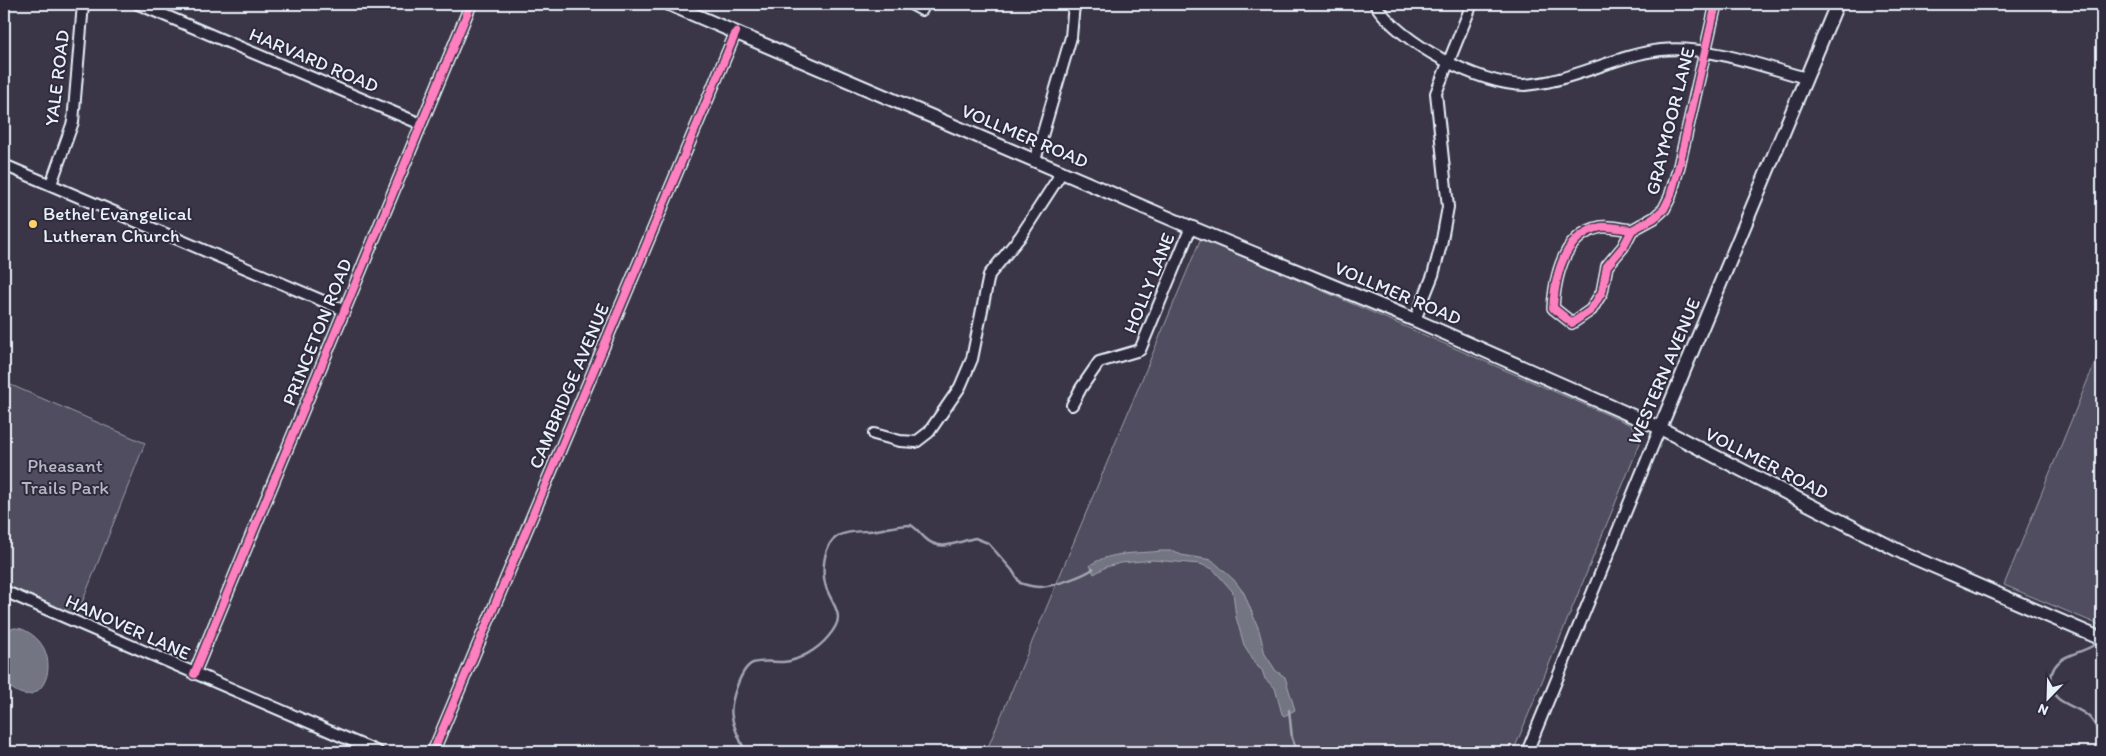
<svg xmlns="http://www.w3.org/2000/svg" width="2106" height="756" font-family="Itim,sans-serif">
<rect width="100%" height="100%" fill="#3a3648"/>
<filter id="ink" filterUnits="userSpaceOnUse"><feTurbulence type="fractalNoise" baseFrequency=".02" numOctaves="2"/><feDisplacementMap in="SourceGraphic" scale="10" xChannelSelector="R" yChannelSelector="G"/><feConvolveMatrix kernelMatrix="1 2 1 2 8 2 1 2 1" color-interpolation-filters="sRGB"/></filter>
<g filter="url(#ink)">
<g fill="#504e5f" stroke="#9ca0ac">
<polygon points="1201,238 1629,424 1636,430 1639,436 1640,443 1513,752 986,752"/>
<polygon points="2102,345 2102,626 2004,585"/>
<polygon points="4,382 145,443 76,618 4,586"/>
</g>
<g fill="#737482" stroke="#a2a6b1">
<path d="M 1162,551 L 1175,551 L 1181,555 L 1212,560 L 1234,580 L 1244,593 L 1259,630 L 1265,654 L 1276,671 L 1285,677 L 1295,710 L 1284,716 L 1282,714 L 1275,688 L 1265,679 L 1262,670 L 1258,667 L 1244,645 L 1236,617 L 1233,592 L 1213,569 L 1200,564 L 1153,560 L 1121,563 L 1106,567 L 1094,574 L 1090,565 C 1112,551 1136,554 1162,551 Z"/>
<path d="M 14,628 C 21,628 25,630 31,634 C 67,658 40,722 4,681 L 4,632 Z"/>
</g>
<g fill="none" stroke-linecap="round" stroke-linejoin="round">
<g stroke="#a2a6b1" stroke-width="2.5">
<path d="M 2096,644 C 2085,651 2073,653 2064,658 C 2056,663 2051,671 2051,680 C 2050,706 2075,703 2089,717 C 2098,726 2100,737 2102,749"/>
<polyline points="1289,710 1292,738 1297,752"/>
<path d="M 745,752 C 741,740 734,730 732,717 C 729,705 740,668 753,663 C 762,660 773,662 783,662 C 799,661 818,649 828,637 C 846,616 836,611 827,590 C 821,574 822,543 840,535 C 851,530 865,532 877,530 C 889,528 899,525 911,525 C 917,529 920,533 925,538 C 940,553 959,541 975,538 L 988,543 L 1012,570 L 1020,583 C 1026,585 1033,587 1040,587 C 1054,586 1081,577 1093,569"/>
</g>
<g stroke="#e8f1f8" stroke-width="14">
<g id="minor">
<polyline points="138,4 421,124"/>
<polyline points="911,4 922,10"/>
<path d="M 1375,4 C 1400,43 1479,85 1525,85 C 1533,84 1543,83 1551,81 C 1588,73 1624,54 1661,50 C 1708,45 1761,66 1806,78"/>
<polyline points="1035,160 1071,37 1074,4"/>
<polyline points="4,165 344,310"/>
<polyline points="51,184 73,122 83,4"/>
<path d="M 1632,230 C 1622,229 1610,226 1601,227 C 1563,234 1555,276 1553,308 L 1572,323 L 1591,310 L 1602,292 L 1607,266 L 1623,247 L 1632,230 L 1654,218 L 1664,209 L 1670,197 L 1679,166 L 1716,4"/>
<polyline points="1415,320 1433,275 1441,245 1448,207 1436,93 1472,4"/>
<polyline points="1072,405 1081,388 1099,362 1140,350 1191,227"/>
<polyline points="874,434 900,441 916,442 929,432 960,387 972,359 989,275 1020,237 1062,172"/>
<polyline points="4,591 378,752"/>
<polyline points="194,674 471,4"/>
<polyline points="433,752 736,32"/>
<polyline points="1527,752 1660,428"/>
</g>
</g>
<g stroke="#e8f1f8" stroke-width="16">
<g id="major">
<polyline points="669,4 1183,224 1415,320 1660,428 1905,554 2102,639"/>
<polyline points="1660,428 1837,4"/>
</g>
</g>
<use href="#minor" stroke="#2f2a3d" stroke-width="10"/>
<use href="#major" stroke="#2f2a3d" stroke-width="12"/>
<g stroke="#2f2a3d" stroke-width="11">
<g id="cycleway">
<path d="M 1632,230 C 1622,229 1610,226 1601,227 C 1563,234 1555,276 1553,308 L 1572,323 L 1591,310 L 1602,292 L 1607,266 L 1623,247 L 1632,230 L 1654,218 L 1664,209 L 1670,197 L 1679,166 L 1716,4"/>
<polyline points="194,674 471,4"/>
<polyline points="433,752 736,32"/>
</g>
</g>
<use href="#cycleway" stroke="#ff80c0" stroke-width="8"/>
</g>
</g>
<circle fill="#ffd166" stroke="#2f2a3d" stroke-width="2" cx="33" cy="224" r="5"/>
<g text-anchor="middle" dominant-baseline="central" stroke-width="4" stroke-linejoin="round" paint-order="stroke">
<g font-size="19" fill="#e8f1f8" stroke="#2f2a3d">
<text transform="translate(314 60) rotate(23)">HARVARD ROAD</text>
<text transform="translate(57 78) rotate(-83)">YALE ROAD</text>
<text transform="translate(1670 121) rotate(-76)">GRAYMOOR LANE</text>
<text transform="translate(1025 136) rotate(23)">VOLLMER ROAD</text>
<text transform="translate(1149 283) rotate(-68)">HOLLY LANE</text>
<text transform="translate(1398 293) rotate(23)">VOLLMER ROAD</text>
<text transform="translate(317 332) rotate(-68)">PRINCETON ROAD</text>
<text transform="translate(1664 371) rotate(-67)">WESTERN AVENUE</text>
<text transform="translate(569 386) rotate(-67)">CAMBRIDGE AVENUE</text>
<text transform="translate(1767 463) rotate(27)">VOLLMER ROAD</text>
<text transform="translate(128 627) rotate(24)">HANOVER LANE</text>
</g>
<g font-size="19" fill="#e8f1f8" stroke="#2f2a3d" text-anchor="start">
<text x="43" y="213">Bethel Evangelical<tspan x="43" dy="22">Lutheran Church</tspan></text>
</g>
<g font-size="19" fill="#b3b8c2" stroke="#2f2a3d">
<text x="65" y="465">Pheasant<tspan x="65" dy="22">Trails Park</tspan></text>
</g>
</g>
<rect width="2106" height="756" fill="none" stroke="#2f2a3d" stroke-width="20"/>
<rect x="10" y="10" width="2086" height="736" fill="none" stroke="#e8f1f8" stroke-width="2" filter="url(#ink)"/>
<g transform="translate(2048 698) rotate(203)" stroke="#2f2a3d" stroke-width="4" paint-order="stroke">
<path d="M0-4L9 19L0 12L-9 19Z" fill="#e8f1f8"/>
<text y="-8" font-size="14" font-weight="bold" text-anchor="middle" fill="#e8f1f8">N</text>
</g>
</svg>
